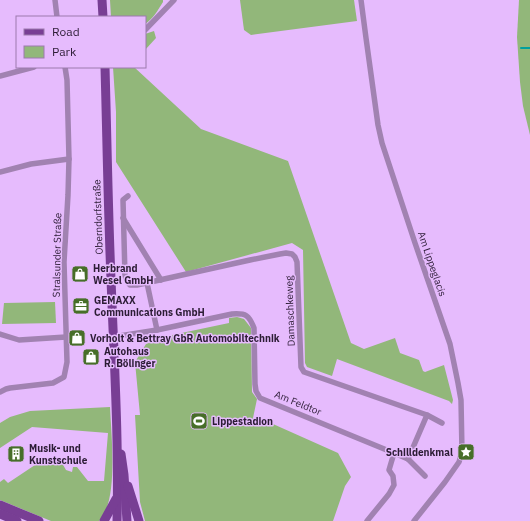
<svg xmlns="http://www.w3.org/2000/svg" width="530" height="521" font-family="'IBM Plex Sans',sans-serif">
<rect width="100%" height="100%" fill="#e6bbfd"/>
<g fill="#92b77a">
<path d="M 110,0 L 163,0 L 163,2 C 158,10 153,19 145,24 L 145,17 L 111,17 Z"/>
<polygon points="240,0 354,0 357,21 251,35 244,30"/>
<polygon points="519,0 530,0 530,135 523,106 520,82 517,37"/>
<polygon points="154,31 156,38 145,50 145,34"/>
<polygon points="113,67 134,67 201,129 288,161 351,343 364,349 395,338 400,353 419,360 423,371 425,372 444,365 453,400 452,404 449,401 337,359 332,376 307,367 305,363 303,250 292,243 186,272 116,162 116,112"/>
<polygon points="55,302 56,323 2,324 4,303"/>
<polygon points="237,317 244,319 251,328 252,392 257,399 253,418 273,424 338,453 351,477 345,486 333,521 145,521 140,502 135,415 140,415 135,362 146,344 172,335 229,323 229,318"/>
<path d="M 110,407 C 111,434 119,502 99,521 L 51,521 L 0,500 L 0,482 L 4,479 L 8,483 L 38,463 L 46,459 L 53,459 L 59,461 L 62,463 L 66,470 L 72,472 L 73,467 L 77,467 L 88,481 L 104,481 L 108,433 L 32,427 L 0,448 L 0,423 L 10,417 L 30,411 Z"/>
</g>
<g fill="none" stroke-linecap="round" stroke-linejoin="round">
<polyline stroke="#00a09e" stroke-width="2" points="521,48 530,48"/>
<g stroke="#a182b1" stroke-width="5.5">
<polyline points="55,0 57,17"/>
<polyline points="361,0 366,38 378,125 382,143 415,243 450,344 458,383 461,400 462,452 459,462 445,482 414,521"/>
<polyline points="145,30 174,0"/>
<polyline points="0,76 34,67"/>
<polyline points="0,172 31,164 69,159"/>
<polyline points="128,196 123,200 125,276 127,281 130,285 137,285 250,260 280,254 286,253 292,254 295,257 297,262 301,367 304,372 427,415 442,423"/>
<polyline points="123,218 161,280"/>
<polyline points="147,283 157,330"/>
<polyline points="0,334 19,340 66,337"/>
<path d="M 113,337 L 157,330 L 232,314 C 246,313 249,315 254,328 L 255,384 L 256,391 L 260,398 L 394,453 L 389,470 L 393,476 L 394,485 L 389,494 L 367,521"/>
<polyline points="0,392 6,389 10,388 53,383 64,377 67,362 64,262 68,195 69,159 67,80 65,67"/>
<polyline points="394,453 408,459 425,476"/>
<polyline points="408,459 427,415"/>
</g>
<g stroke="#783e94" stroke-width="9">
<polyline points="102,0 103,17"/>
<path d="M 105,67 C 107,138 108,208 111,279 C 114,359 119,440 117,521"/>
<polyline points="121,454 124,475 127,521"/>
<polyline points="128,486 139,521"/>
<polyline points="0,505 39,521"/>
<polyline points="0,514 17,521"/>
<polyline points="104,521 116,499"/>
</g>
</g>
<defs>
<g id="shop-square" transform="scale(0.9)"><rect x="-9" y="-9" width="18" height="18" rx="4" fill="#476e29" stroke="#e6bbfd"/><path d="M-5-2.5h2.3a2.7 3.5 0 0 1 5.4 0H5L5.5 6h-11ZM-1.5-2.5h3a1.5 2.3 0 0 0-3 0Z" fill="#fff"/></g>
<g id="office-square" transform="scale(0.9)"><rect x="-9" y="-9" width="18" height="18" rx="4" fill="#476e29" stroke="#e6bbfd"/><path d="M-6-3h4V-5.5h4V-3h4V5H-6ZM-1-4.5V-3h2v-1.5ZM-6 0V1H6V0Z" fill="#fff"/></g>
<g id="stadium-square" transform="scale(0.9)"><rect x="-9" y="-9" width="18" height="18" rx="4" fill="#476e29" stroke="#e6bbfd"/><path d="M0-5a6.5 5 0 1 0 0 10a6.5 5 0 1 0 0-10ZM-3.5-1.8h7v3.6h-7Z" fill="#fff"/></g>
<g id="sight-square" transform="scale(0.9)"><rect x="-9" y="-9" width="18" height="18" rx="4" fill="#476e29" stroke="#e6bbfd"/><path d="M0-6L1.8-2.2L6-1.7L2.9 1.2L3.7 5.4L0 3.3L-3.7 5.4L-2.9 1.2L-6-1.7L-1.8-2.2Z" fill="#fff"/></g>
<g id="building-square" transform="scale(0.9)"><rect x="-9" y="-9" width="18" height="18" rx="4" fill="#476e29" stroke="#e6bbfd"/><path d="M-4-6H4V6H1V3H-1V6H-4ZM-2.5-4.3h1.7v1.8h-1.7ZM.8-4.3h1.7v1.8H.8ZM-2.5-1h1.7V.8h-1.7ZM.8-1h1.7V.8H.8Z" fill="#fff"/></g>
</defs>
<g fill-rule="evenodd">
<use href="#shop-square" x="80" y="274"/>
<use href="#office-square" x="81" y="306"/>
<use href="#shop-square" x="77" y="338"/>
<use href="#shop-square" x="91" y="357"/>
<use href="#stadium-square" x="199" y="421"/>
<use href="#sight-square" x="466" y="452"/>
<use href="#building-square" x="16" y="454"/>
</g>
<g text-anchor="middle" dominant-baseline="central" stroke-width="3" stroke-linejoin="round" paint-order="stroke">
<g font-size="10" fill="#2c1c35" stroke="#e6bbfd">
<text transform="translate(98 217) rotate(-92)">Oberndorfstraße</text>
<text transform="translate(57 255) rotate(-89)">Stralsunder Straße</text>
<text transform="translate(432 264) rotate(71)">Am Lippeglacis</text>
<text transform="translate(290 311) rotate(-92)">Damaschkeweg</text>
<text transform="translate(298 403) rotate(22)">Am Feldtor</text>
</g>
<g font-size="10" font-weight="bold" fill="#2c1c35" stroke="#e6bbfd" text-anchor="start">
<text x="93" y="268">Herbrand<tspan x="93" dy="12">Wesel GmbH</tspan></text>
<text x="94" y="300">GEMAXX<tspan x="94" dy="12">Communications GmbH</tspan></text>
<text x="90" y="338">Vorholt &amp; Bettray GbR Automobiltechnik</text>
<text x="104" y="351">Autohaus<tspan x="104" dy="12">R. Bölinger</tspan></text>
<text x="212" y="421">Lippestadion</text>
<text x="29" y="448">Musik- und<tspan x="29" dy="12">Kunstschule</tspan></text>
<text x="453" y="452" text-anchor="end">Schilldenkmal</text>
</g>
</g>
<rect x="16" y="16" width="130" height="52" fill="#e6bbfd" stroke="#9c7bad"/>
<rect x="24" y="29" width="20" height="6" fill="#783e94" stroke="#9c7bad"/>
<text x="52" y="36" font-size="12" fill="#2c1c35">Road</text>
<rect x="24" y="46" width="20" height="12" fill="#92b77a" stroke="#9c7bad"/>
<text x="52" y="56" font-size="12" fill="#2c1c35">Park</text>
</svg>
